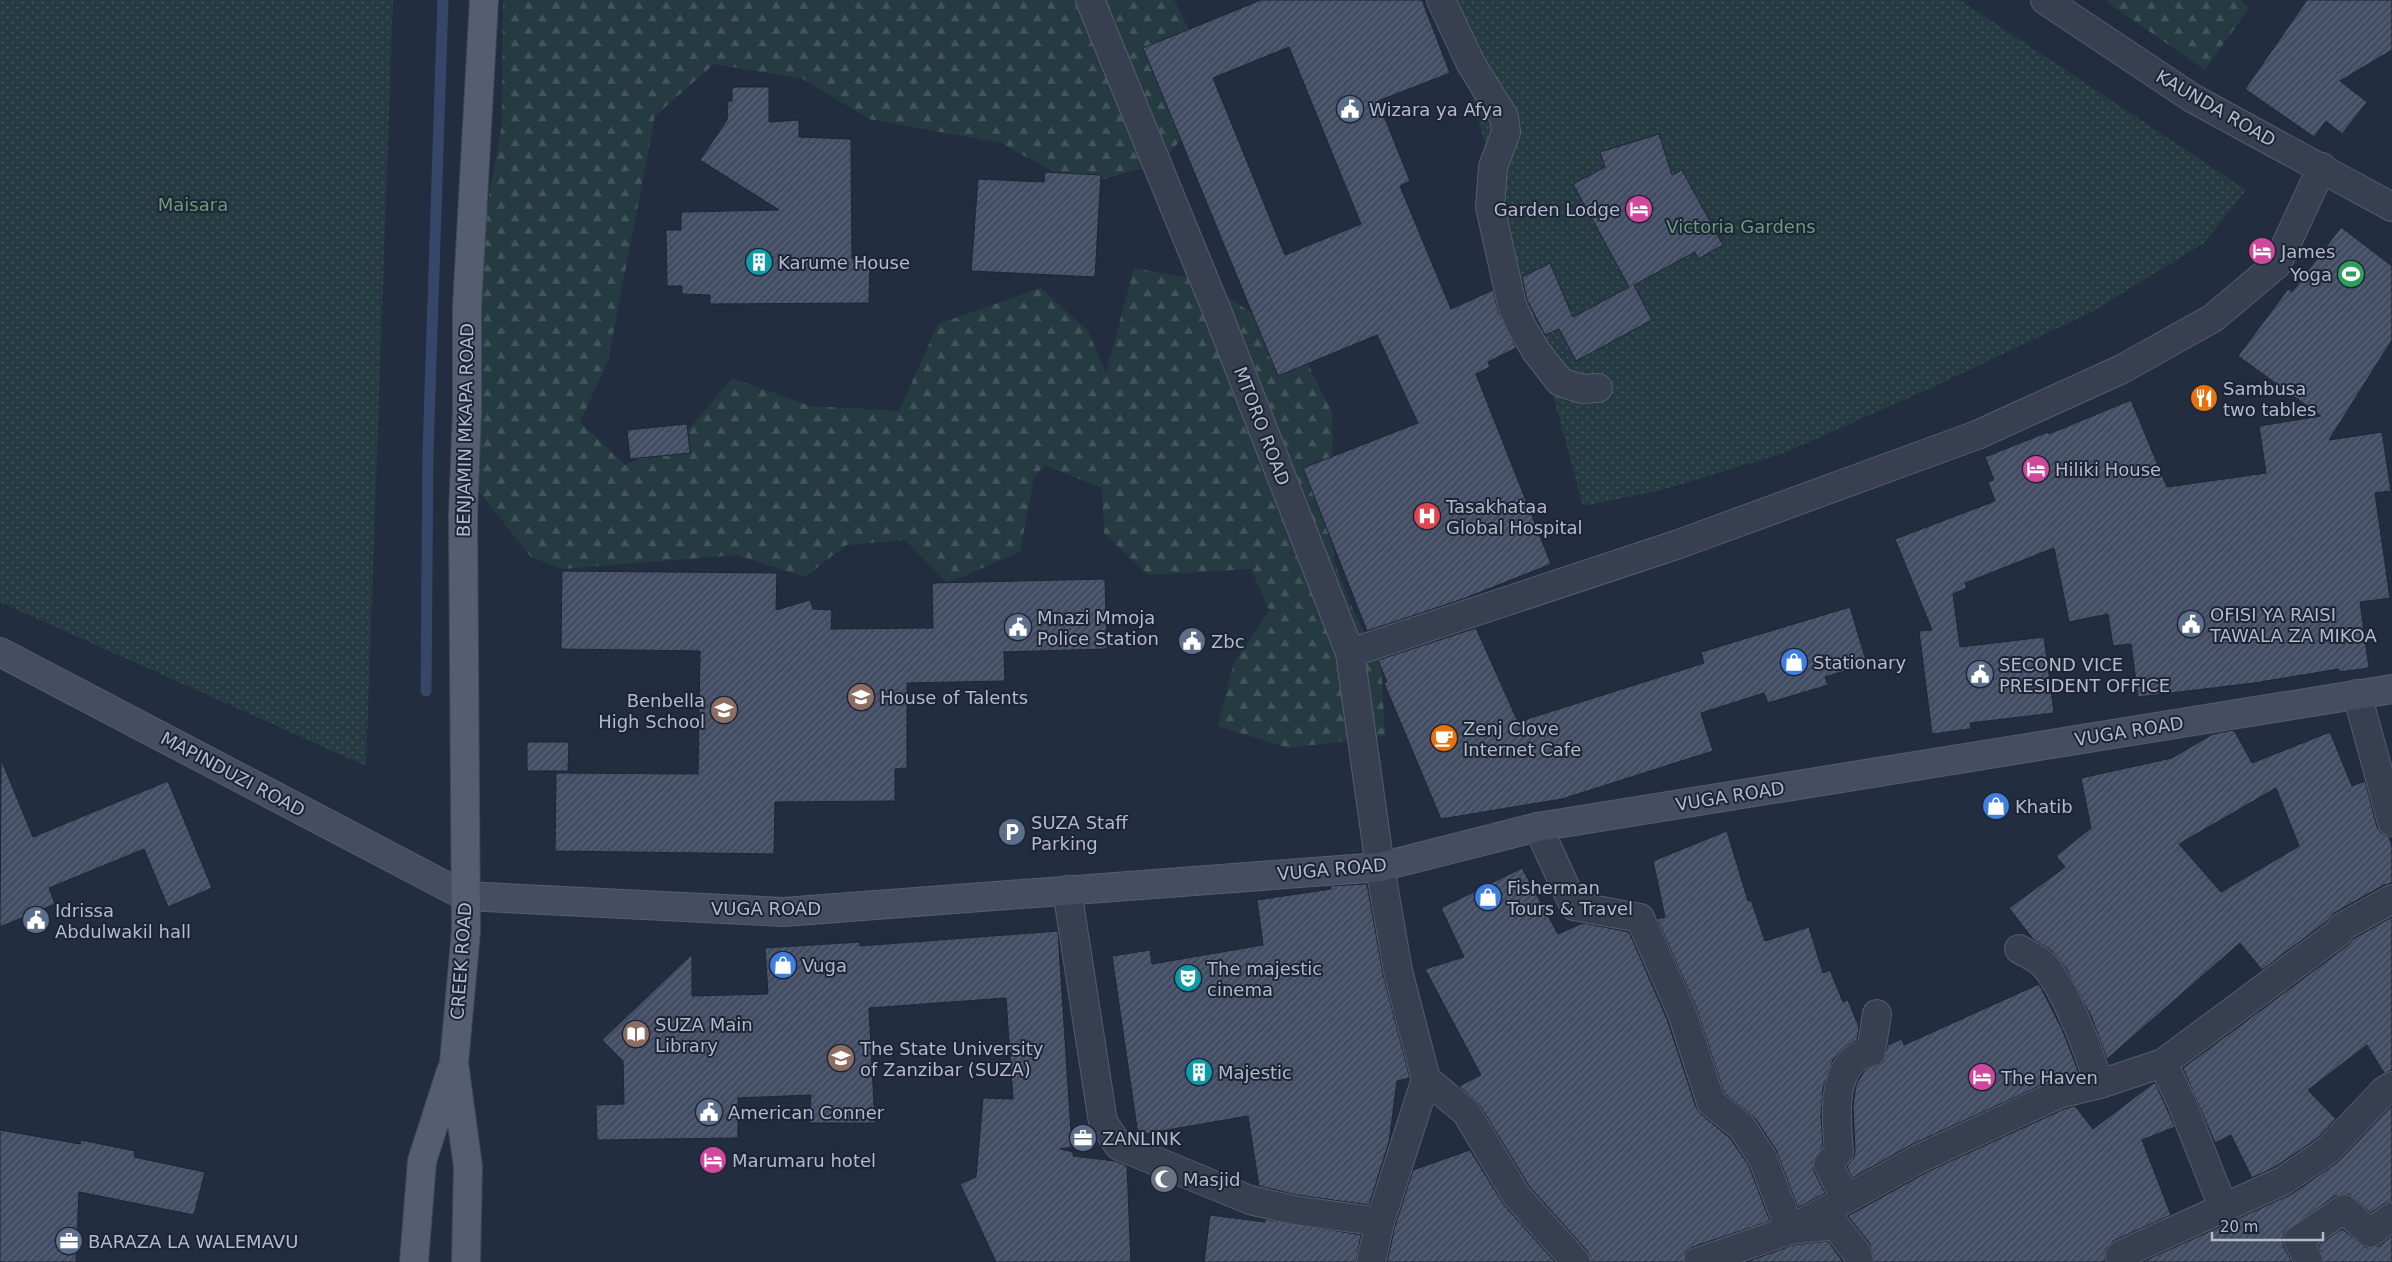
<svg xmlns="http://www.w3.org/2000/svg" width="2392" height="1262" font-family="'DejaVu Sans',sans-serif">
<defs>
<pattern id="forest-firs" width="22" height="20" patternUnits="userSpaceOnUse" patternTransform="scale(1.25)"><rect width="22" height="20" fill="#253b41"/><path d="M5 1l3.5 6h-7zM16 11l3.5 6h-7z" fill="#42555b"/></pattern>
<pattern id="park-dots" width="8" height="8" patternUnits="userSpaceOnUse" patternTransform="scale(1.25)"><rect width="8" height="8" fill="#253b41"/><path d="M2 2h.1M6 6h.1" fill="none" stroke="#42555b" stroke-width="1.8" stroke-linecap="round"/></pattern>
<pattern id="building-hatch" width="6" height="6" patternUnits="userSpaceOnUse" patternTransform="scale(1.25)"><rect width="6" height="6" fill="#424c63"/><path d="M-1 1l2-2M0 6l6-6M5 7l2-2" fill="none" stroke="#5b6478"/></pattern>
</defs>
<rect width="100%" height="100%" fill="#232d40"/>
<g fill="url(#forest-firs)">
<polygon points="503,0 1173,0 1176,3 1219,93 1161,163 1079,186 1001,143 869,119 803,79 714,64 655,116 608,361 580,422 625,465 681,438 732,378 810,406 899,411 938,324 1041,288 1088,331 1106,373 1134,268 1205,281 1253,314 1308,364 1332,413 1334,560 1353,610 1381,664 1385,736 1288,748 1218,726 1233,665 1269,610 1251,569 1148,575 1104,533 1102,488 1045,465 1034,477 1020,552 947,583 905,540 846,545 805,577 737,555 562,569 531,557 469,479 484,225 502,124"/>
<polygon points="2104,0 2241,0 2249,8 2205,70"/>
</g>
<g fill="url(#park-dots)">
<polygon points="0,0 393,0 366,766 0,602"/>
<polygon points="1446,0 1960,0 2246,190 2204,243 2092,312 1935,386 1784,453 1662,490 1583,506"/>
</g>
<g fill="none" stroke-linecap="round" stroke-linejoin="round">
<polyline stroke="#354668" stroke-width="11" points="426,691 428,452 443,0"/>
</g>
<g fill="url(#building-hatch)" stroke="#1e2637" fill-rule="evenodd">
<path d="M 1261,0 L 1422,0 L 1450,73 L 1378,101 L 1410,181 L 1400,186 L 1451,309 L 1493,290 L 1498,311 L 1516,348 L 1488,362 L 1490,367 L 1476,374 L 1551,564 L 1463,599 L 1367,631 L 1303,468 L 1418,423 L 1377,335 L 1278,376 L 1143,48 ZM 1289,47 L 1361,224 L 1285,255 L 1213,78 Z"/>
<polygon points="2307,0 2392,0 2392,50 2340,81 2367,102 2342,134 2326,121 2314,137 2245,89"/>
<polygon points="732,87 769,87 769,122 799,120 799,137 851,139 852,259 870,259 869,303 710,304 710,295 682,294 682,286 667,286 666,230 681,230 681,212 779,210 700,160 727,120 728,101 732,101"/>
<polygon points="1659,134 1672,175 1682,170 1723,245 1698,259 1695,252 1634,285 1652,320 1576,361 1559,329 1545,335 1527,300 1522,277 1550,263 1573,317 1629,287 1573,184 1605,167 1600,152"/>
<polygon points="1045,172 1101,175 1095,277 971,271 978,179 1044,182"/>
<polygon points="2341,227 2392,266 2392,340 2329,440 2382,432 2391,491 2375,493 2390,598 2360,602 2369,668 2339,672 2339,669 2254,683 2138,697 2131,644 2113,646 2108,614 2069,622 2054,548 1965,583 1967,588 1953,594 1960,647 2044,637 2054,713 1970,723 1971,729 1932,734 1919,631 1932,630 1895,539 1995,501 1988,482 1994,480 1985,457 2048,432 2049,434 2131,400 2167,487 2266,473 2259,426 2321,416 2238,356 2288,289 2292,292"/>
<polygon points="687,424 690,453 630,459 627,430"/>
<polygon points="562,571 777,573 776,610 810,600 813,609 832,610 831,629 933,628 932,583 1105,579 1107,649 1004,652 1005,681 907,683 907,768 895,769 895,801 775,802 774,854 555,851 556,773 698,774 700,651 561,649"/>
<polygon points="1850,607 1867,664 1825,677 1828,685 1768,703 1764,693 1701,713 1713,751 1562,799 1441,819 1384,683 1387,682 1378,660 1476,628 1518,722 1704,663 1701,652"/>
<path d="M 2234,730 L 2252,763 L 2330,732 L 2352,786 L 2365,781 L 2377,827 L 2381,833 L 2389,837 L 2392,846 L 2392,883 L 2384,885 L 2334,913 L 2326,922 L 2262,970 L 2240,943 L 2107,1059 L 2091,1016 L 2066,968 L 2052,951 L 2033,939 L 2009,908 L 2065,867 L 2056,856 L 2091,828 L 2081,778 L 2172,758 L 2213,734 ZM 2276,788 L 2299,846 L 2221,892 L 2179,844 Z"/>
<polygon points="527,742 569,742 568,771 527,771"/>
<polygon points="1,759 33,837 168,781 212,888 168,907 144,849 49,888 55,904 0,927"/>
<polygon points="1727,831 1748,901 1751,900 1765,941 1809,927 1823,973 1830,970 1843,1002 1848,1000 1859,1027 1857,1040 1844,1048 1833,1060 1823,1088 1821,1116 1823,1146 1813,1162 1814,1171 1825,1193 1798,1208 1776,1150 1755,1118 1724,1093 1696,1007 1657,919 1665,917 1653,861"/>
<polygon points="1522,868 1558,934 1583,923 1629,932 1667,1019 1696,1107 1701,1114 1730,1138 1749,1166 1770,1221 1693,1247 1686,1252 1683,1262 1591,1262 1588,1252 1529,1186 1479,1104 1459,1086 1481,1075 1425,969 1464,957 1441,908"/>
<polygon points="1367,884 1383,974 1410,1078 1397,1081 1389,1142 1369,1205 1297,1195 1259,1186 1248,1116 1138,1135 1112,956 1150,950 1152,964 1263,945 1257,900 1331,889 1331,886"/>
<polygon points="2392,917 2392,1070 2384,1073 2367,1045 2308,1090 2336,1119 2318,1138 2275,1167 2252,1178 2231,1135 2215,1143 2183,1068 2347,946 2353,939"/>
<polygon points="1058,931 1072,1147 1060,1149 1073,1152 1073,1156 1115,1161 1127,1166 1131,1262 996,1262 960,1184 976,1177 983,1098 1013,1099 1006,998 869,1008 875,1123 809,1123 811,1095 738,1098 738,1138 597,1140 596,1105 624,1104 623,1061 602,1040 692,954 692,996 768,994 765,948 860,942 860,946"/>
<polygon points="2039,984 2062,1029 2079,1073 2053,1080 1913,1144 1852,1178 1847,1167 1854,1157 1855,1151 1853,1105 1856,1085 1864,1071 1883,1062 1888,1045 1902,1039 1904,1045"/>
<polygon points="2155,1082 2175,1127 2142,1140 2171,1215 2113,1241 2106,1248 2105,1262 1874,1262 1870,1244 1848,1216 1927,1172 2064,1109 2075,1106 2093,1129"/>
<polygon points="2392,1105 2392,1202 2383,1204 2371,1213 2349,1194 2335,1196 2285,1232 2282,1239 2284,1247 2292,1262 2142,1262 2292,1194 2339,1161"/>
<polygon points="0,1130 80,1144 81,1140 135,1151 134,1157 205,1172 194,1215 79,1192 76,1262 0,1262"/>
<polygon points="1470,1150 1504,1205 1555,1262 1387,1262 1395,1226 1413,1170"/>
<polygon points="1210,1215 1265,1222 1264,1219 1361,1235 1356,1262 1204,1262"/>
<polygon points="2342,1229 2366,1248 2379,1246 2392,1236 2392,1262 2324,1262 2318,1245"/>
<polygon points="1828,1241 1843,1262 1746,1262 1793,1245"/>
</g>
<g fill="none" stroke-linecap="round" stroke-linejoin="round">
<g stroke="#555d6e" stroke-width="30">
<g id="street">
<polyline points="1090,0 1217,311 1350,653 1380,867 1398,971 1426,1079 1466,1112 1516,1195 1576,1262"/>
<polyline points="1441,0 1471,64 1504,117 1506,132 1493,167 1490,207 1512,305 1521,326 1536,351 1560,382 1582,389 1598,388"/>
<polyline points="2045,0 2192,98 2392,207"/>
<polyline points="1350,653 1676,545 1977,435 2122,369 2213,318 2277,264 2322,167"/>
<polyline points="2357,694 2392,822"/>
<polyline points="1538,827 1574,906 1640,918 1682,1013 1711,1102 1742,1127 1763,1159 1790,1230 1835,1225 1857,1253 1859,1262"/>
<polyline points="1067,890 1103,1122 1119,1146 1250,1200 1294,1210 1380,1222"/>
<path d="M 2019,949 C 2027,954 2039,959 2045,966 C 2065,989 2091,1054 2098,1084"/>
<polyline points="2163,1063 2181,1101 2223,1207"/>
<path d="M 1845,1198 L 1828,1164 L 1839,1152 C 1837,1124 1831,1083 1853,1060 C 1858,1056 1865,1054 1871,1052 L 1877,1014"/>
<polyline points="1371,1262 1380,1222 1426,1079"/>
<polyline points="1698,1262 1790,1230 1920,1158 2059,1094 2100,1084 2163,1063 2338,933 2342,927 2392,899"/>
<polyline points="2121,1262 2120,1255 2283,1181 2328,1150 2384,1091 2392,1086"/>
<polyline points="2309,1262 2298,1240 2344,1209 2370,1233 2392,1217"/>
</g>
</g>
<g stroke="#555d6e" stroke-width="30">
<polyline id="secondary" points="0,652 465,896 784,912 1380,867 1538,827 2392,689"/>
</g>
<g stroke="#404859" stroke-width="30">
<g id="primary">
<polyline points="414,1262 422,1161 451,1071"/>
<polyline points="466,1262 468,1167 454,1063 466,931 463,516 467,412 467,307 484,0"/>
</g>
</g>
<use href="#street" stroke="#373f50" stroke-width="28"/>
<use href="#secondary" stroke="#454d63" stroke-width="28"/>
<use href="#primary" stroke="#555e70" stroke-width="28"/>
</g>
<defs>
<g id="civic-disc" transform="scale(1.4375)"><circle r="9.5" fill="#5c6f8a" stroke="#1c2435"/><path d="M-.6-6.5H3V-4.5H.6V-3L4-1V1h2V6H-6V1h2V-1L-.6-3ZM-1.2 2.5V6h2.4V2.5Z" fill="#fff"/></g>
<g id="hotel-disc" transform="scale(1.4375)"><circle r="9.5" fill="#d1479c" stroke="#1c2435"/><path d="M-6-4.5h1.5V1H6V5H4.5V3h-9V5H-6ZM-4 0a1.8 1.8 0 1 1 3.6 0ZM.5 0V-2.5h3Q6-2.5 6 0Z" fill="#fff"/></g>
<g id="building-disc" transform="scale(1.4375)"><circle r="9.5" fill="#0f9aa8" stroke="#1c2435"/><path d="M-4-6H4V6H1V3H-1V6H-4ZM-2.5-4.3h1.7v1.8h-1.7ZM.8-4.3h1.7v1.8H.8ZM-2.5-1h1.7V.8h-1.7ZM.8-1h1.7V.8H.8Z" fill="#fff"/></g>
<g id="stadium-disc" transform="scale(1.4375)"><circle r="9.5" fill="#2e9e5b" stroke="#1c2435"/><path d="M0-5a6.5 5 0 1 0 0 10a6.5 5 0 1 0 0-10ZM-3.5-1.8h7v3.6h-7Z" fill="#fff"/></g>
<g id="restaurant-disc" transform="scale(1.4375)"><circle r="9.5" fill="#e8710a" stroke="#1c2435"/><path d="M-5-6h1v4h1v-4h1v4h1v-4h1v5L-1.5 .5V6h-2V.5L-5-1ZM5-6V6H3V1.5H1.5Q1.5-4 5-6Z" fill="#fff"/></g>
<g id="hospital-disc" transform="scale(1.4375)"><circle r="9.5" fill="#e0444e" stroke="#1c2435"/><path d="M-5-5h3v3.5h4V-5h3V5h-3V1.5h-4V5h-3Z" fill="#fff"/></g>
<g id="shop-disc" transform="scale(1.4375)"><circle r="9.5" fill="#3f7fe0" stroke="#1c2435"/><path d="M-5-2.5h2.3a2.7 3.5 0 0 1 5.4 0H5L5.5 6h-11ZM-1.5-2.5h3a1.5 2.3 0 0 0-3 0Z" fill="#fff"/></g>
<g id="school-disc" transform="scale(1.4375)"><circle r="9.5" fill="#8d6e63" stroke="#1c2435"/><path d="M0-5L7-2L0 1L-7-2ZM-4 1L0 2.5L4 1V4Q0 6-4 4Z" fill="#fff"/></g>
<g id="cafe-disc" transform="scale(1.4375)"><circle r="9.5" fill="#e8710a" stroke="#1c2435"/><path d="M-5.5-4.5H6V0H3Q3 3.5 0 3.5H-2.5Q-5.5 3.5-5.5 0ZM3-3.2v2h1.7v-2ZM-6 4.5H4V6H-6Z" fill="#fff"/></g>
<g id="parking-disc" transform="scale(1.4375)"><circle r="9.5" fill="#5c6f8a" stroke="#1c2435"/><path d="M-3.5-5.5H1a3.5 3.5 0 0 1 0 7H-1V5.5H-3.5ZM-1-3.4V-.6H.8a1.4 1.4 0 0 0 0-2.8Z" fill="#fff"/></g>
<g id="theatre-disc" transform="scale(1.4375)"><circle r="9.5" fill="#0f9aa8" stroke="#1c2435"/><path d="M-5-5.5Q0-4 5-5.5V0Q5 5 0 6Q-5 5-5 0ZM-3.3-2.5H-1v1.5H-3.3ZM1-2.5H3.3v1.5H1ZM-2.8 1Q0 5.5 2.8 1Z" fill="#fff"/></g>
<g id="library-disc" transform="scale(1.4375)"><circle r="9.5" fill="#8d6e63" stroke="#1c2435"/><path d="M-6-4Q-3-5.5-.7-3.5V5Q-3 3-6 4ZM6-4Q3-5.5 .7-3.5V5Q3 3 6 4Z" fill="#fff"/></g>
<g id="university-disc" transform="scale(1.4375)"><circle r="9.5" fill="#8d6e63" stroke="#1c2435"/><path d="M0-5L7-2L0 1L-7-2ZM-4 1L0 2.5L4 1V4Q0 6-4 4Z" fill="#fff"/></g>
<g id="office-disc" transform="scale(1.4375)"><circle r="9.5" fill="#5c6f8a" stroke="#1c2435"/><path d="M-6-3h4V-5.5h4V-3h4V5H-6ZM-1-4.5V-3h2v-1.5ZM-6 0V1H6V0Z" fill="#fff"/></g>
<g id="mosque-disc" transform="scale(1.4375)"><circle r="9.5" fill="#6b7280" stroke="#1c2435"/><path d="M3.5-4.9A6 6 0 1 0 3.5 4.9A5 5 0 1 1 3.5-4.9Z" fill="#fff"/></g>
</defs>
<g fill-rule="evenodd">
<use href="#civic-disc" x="1350" y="109"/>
<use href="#hotel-disc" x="1639" y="209"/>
<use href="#hotel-disc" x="2262" y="251"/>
<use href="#building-disc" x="759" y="262"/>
<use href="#stadium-disc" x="2351" y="274"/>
<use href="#restaurant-disc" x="2204" y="398"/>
<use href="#hotel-disc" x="2036" y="469"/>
<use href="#hospital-disc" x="1427" y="516"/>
<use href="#civic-disc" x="2191" y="624"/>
<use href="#civic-disc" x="1018" y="627"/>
<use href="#civic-disc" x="1192" y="641"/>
<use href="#shop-disc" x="1794" y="662"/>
<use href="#civic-disc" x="1980" y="674"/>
<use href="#school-disc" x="861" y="697"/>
<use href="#school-disc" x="724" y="710"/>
<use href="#cafe-disc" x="1444" y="738"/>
<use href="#shop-disc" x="1996" y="806"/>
<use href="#parking-disc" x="1012" y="832"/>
<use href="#shop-disc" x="1488" y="897"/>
<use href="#civic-disc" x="36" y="920"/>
<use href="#shop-disc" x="783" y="965"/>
<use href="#theatre-disc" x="1188" y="978"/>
<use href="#library-disc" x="636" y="1034"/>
<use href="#university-disc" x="841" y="1058"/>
<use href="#building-disc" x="1199" y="1072"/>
<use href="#hotel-disc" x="1982" y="1077"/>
<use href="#civic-disc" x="709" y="1112"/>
<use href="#office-disc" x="1083" y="1138"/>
<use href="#hotel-disc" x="713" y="1160"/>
<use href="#mosque-disc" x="1164" y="1179"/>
<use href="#office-disc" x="69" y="1241"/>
</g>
<g text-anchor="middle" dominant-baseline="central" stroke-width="4" stroke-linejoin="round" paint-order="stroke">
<g font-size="18" fill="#b3bacb" stroke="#1c2435">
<text transform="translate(2216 108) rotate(30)">KAUNDA ROAD</text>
<text transform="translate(1262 426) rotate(69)">MTORO ROAD</text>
<text transform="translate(465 430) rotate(-89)">BENJAMIN MKAPA ROAD</text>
<text transform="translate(2129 731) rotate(-9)">VUGA ROAD</text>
<text transform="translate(233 774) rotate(28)">MAPINDUZI ROAD</text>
<text transform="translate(1730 796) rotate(-9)">VUGA ROAD</text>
<text transform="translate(1332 869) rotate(-5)">VUGA ROAD</text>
<text x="766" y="908">VUGA ROAD</text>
<text transform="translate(461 961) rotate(-86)">CREEK ROAD</text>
</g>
<g font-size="18" fill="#b3bacb" stroke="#1c2435" text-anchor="start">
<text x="1369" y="109">Wizara ya Afya</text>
<text x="1620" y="209" text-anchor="end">Garden Lodge</text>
<text x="2281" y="251">James</text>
<text x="778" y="262">Karume House</text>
<text x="2332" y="274" text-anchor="end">Yoga</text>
<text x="2223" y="388">Sambusa<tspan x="2223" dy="21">two tables</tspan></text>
<text x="2055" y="469">Hiliki House</text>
<text x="1446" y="506">Tasakhataa<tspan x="1446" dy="21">Global Hospital</tspan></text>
<text x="2210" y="614">OFISI YA RAISI<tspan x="2210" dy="21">TAWALA ZA MIKOA</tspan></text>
<text x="1037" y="617">Mnazi Mmoja<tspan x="1037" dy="21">Police Station</tspan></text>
<text x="1211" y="641">Zbc</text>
<text x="1813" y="662">Stationary</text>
<text x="1999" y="664">SECOND VICE<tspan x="1999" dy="21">PRESIDENT OFFICE</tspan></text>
<text x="880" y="697">House of Talents</text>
<text x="705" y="700" text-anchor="end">Benbella<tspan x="705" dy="21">High School</tspan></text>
<text x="1463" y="728">Zenj Clove<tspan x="1463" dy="21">Internet Cafe</tspan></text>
<text x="2015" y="806">Khatib</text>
<text x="1031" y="822">SUZA Staff<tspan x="1031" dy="21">Parking</tspan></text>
<text x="1507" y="887">Fisherman<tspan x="1507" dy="21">Tours &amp; Travel</tspan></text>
<text x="55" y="910">Idrissa<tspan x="55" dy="21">Abdulwakil hall</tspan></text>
<text x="802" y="965">Vuga</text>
<text x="1207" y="968">The majestic<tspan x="1207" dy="21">cinema</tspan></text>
<text x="655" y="1024">SUZA Main<tspan x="655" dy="21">Library</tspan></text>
<text x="860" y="1048">The State University<tspan x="860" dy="21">of Zanzibar (SUZA)</tspan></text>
<text x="1218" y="1072">Majestic</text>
<text x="2001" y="1077">The Haven</text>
<text x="728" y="1112">American Conner</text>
<text x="1102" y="1138">ZANLINK</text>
<text x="732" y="1160">Marumaru hotel</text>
<text x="1183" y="1179">Masjid</text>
<text x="88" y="1241">BARAZA LA WALEMAVU</text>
</g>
<g font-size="18" fill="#699d7a" stroke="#1c2435">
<text x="193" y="204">Maisara</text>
<text x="1741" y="226">Victoria Gardens</text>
</g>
</g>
<path d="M2212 1232v8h111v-8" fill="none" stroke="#b3bacb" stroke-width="2.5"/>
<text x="2220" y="1232" font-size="15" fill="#b3bacb" stroke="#1c2435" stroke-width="4" paint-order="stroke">20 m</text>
</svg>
